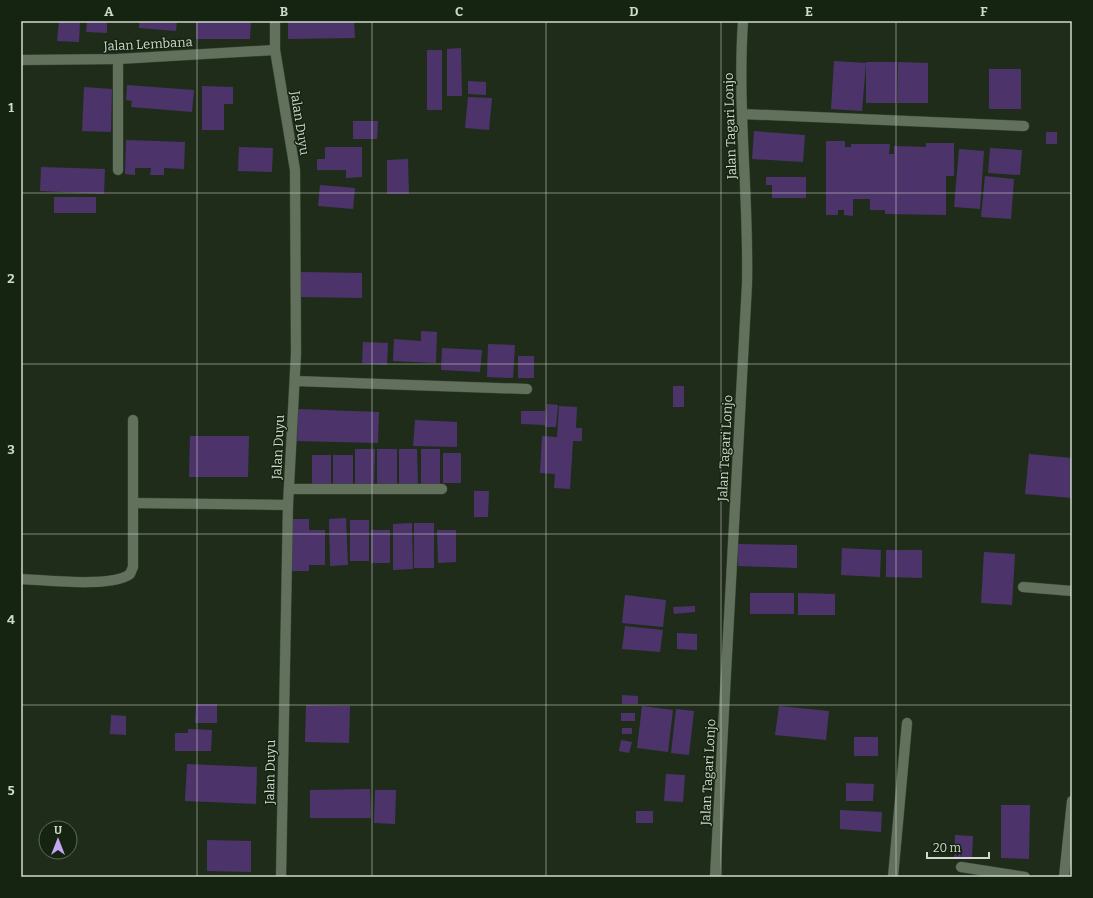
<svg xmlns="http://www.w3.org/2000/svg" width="1093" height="898" font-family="Bitter,serif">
<rect width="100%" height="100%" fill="#1f2c1a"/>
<g fill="#4c346b">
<polygon points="59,21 80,21 79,42 57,41"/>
<polygon points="87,21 107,21 107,33 86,32"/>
<polygon points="139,21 177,21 176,31 139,28"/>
<polygon points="196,21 251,21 250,39 196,39"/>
<polygon points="288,21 354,21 355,38 288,39"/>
<polygon points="461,48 462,96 447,96 447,49"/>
<rect x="427" y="50" width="15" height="60"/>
<polygon points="834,61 866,63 862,111 831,109"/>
<polygon points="866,62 897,62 896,103 866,103"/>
<polygon points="898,62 928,63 928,103 897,103"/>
<rect x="989" y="69" width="32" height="40"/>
<polygon points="468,81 486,82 486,95 468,94"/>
<polygon points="127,85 194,90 192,112 131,107 132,101 126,100"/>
<polygon points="202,86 233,87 233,104 224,104 224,130 202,130"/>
<polygon points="84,87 112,89 111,132 82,131"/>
<polygon points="468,97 492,98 489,130 465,128"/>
<polygon points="353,121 378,121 377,139 353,139"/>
<polygon points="754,131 805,135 803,162 752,159"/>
<rect x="1046" y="132" width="11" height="12"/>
<polygon points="126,140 185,142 184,169 164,168 164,175 150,175 151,168 135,168 135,175 125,174"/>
<polygon points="826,141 845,141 845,147 851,147 851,144 890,144 889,154 894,154 894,146 926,147 926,143 954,143 954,176 946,176 946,215 885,214 885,210 870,210 870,199 853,199 853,216 844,215 844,210 838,210 838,215 826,215"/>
<polygon points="239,147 273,148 272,172 238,171"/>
<polygon points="325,147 362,147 362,177 346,178 346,170 317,170 317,159 325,159"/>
<polygon points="990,148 1022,150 1020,175 988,173"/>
<polygon points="959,149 984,151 980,209 954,207"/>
<polygon points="408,159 409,194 387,194 387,160"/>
<polygon points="41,167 105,169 104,194 40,191"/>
<polygon points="985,176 1014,179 1011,219 981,217"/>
<polygon points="766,177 806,177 806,198 772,198 772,185 766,185"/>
<polygon points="320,185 355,188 353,209 318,206"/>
<rect x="54" y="197" width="42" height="16"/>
<polygon points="301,272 362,273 362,298 301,297"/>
<polygon points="421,331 437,332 436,363 393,361 394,339 421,341"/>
<polygon points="363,342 388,343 387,365 362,363"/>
<polygon points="488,344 515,345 513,378 487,377"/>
<polygon points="442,348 482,350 480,372 441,370"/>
<rect x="518" y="356" width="16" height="22"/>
<rect x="673" y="386" width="11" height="21"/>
<polygon points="547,404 558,405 556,427 545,427"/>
<polygon points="559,406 577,407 576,428 582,428 582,441 573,441 570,489 554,488 555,474 540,473 542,436 557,437"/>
<polygon points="298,409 379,412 378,443 297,441"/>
<polygon points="521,411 545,411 545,425 521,424"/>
<polygon points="415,420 457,422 457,447 413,446"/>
<polygon points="190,436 249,436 248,477 189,477"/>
<polygon points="355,449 375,449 374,486 355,486"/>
<rect x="377" y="449" width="20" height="35"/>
<polygon points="399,449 417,449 418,484 399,484"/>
<rect x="421" y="449" width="19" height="35"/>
<rect x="443" y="453" width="18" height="30"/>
<polygon points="1029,454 1072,458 1072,498 1025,494"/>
<rect x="312" y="455" width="19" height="32"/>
<rect x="333" y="455" width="20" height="30"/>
<polygon points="474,491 489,491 488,517 474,517"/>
<polygon points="346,518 348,565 330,566 329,519"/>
<polygon points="289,519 309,519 309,530 325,530 325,565 309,565 309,571 288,571"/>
<rect x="350" y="520" width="19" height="41"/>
<polygon points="412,523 413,569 393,570 393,524"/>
<rect x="414" y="523" width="20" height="45"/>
<rect x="371" y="530" width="19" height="33"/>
<polygon points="437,530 456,530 456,562 438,563"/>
<polygon points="738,544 797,545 797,568 738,566"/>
<polygon points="842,548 881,550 880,577 841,575"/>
<polygon points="886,550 922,550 922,578 886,577"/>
<polygon points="984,552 1015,554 1012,605 981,603"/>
<rect x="750" y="593" width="44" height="21"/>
<polygon points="798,593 835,594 835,615 798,615"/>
<polygon points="625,595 666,600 663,627 622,623"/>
<polygon points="695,606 695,612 674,614 673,607"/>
<polygon points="625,626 663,630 660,652 622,649"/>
<polygon points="677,633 697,634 697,650 677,649"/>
<polygon points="622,695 638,696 638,704 622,704"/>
<polygon points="196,704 217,704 217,723 195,723"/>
<polygon points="306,705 350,706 349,743 305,742"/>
<polygon points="642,706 673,710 668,752 637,748"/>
<polygon points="779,706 829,711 826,740 775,735"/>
<polygon points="676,709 694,711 689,755 671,753"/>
<rect x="621" y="713" width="14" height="8"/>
<polygon points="111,715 126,716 126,735 110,734"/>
<rect x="622" y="728" width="10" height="6"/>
<polygon points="188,729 212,730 211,751 175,751 175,733 188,733"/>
<rect x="854" y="737" width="24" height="19"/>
<polygon points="621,740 632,742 629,753 619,751"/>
<polygon points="187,764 257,767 256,804 185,801"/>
<polygon points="666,774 685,775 683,802 664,801"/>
<polygon points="846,783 874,784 873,801 846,801"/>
<polygon points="370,789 371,818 310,818 310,790"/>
<polygon points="375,790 396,790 395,824 374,823"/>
<polygon points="1001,805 1030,805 1029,859 1001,858"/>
<polygon points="840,810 882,812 881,832 840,829"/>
<rect x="636" y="811" width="17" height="12"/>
<polygon points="955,835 973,836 972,859 954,858"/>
<polygon points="207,840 251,841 251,872 207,871"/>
</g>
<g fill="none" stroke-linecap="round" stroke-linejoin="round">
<g stroke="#3c4838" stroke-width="11">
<g id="street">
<polyline points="275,21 275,50 295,170 296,353 288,505 281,877"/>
<polyline points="21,60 118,59 275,50"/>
<polyline points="742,114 1024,126"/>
<polyline points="118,170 118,59"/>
<polyline points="295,381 527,389"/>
<polyline points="289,489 442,489"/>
<polyline points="133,503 288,505"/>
<path d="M 21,579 C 46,580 112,588 130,574 L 133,567 L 133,420"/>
<polyline points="1023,587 1072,591"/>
<polyline points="961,867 1025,877"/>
<path d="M 715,877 L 747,284 C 749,196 737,109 743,21"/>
<polyline points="893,877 907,723"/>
<polyline points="1064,877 1072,801"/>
</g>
</g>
<use href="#street" stroke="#61715b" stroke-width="10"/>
</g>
<path fill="none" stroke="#d0d9cd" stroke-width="1" stroke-opacity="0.55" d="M 197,21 L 197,877M 372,21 L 372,877M 546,21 L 546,877M 721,21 L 721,877M 896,21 L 896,877M 21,193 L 1072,193M 21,364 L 1072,364M 21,534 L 1072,534M 21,705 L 1072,705"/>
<g text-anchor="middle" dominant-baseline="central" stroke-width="3" stroke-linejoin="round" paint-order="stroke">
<g font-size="13" fill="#d0d9cd" stroke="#152311">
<text transform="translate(148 44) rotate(-3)">Jalan Lembana</text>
<text transform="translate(300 123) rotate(81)">Jalan Duyu</text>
<text transform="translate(730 126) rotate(-92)">Jalan Tagari Lonjo</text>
<text transform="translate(278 447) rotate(-87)">Jalan Duyu</text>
<text transform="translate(725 448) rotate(-87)">Jalan Tagari Lonjo</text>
<text transform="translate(270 772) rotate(-89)">Jalan Duyu</text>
<text transform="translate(708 772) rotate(-87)">Jalan Tagari Lonjo</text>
</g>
</g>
<rect width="1093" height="898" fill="none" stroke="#152311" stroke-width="44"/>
<g transform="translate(58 840)"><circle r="19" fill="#152311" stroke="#606c5c"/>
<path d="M0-3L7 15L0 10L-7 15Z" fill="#c5a7f1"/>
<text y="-6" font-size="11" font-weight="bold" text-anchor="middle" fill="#d0d9cd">U</text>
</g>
<path d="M927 852v6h62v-6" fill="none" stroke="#d0d9cd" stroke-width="2"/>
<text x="933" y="852" font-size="12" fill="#d0d9cd" stroke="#152311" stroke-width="3" paint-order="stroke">20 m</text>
<rect x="22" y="22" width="1049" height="854" fill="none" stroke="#d0d9cd" stroke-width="1.5"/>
<g font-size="13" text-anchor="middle" font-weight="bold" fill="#d0d9cd">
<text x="109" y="16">A</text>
<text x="284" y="16">B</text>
<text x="459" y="16">C</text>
<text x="634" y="16">D</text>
<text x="809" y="16">E</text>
<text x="984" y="16">F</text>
<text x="11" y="112">1</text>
<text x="11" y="283">2</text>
<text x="11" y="454">3</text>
<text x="11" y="624">4</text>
<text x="11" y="795">5</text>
</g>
</svg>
